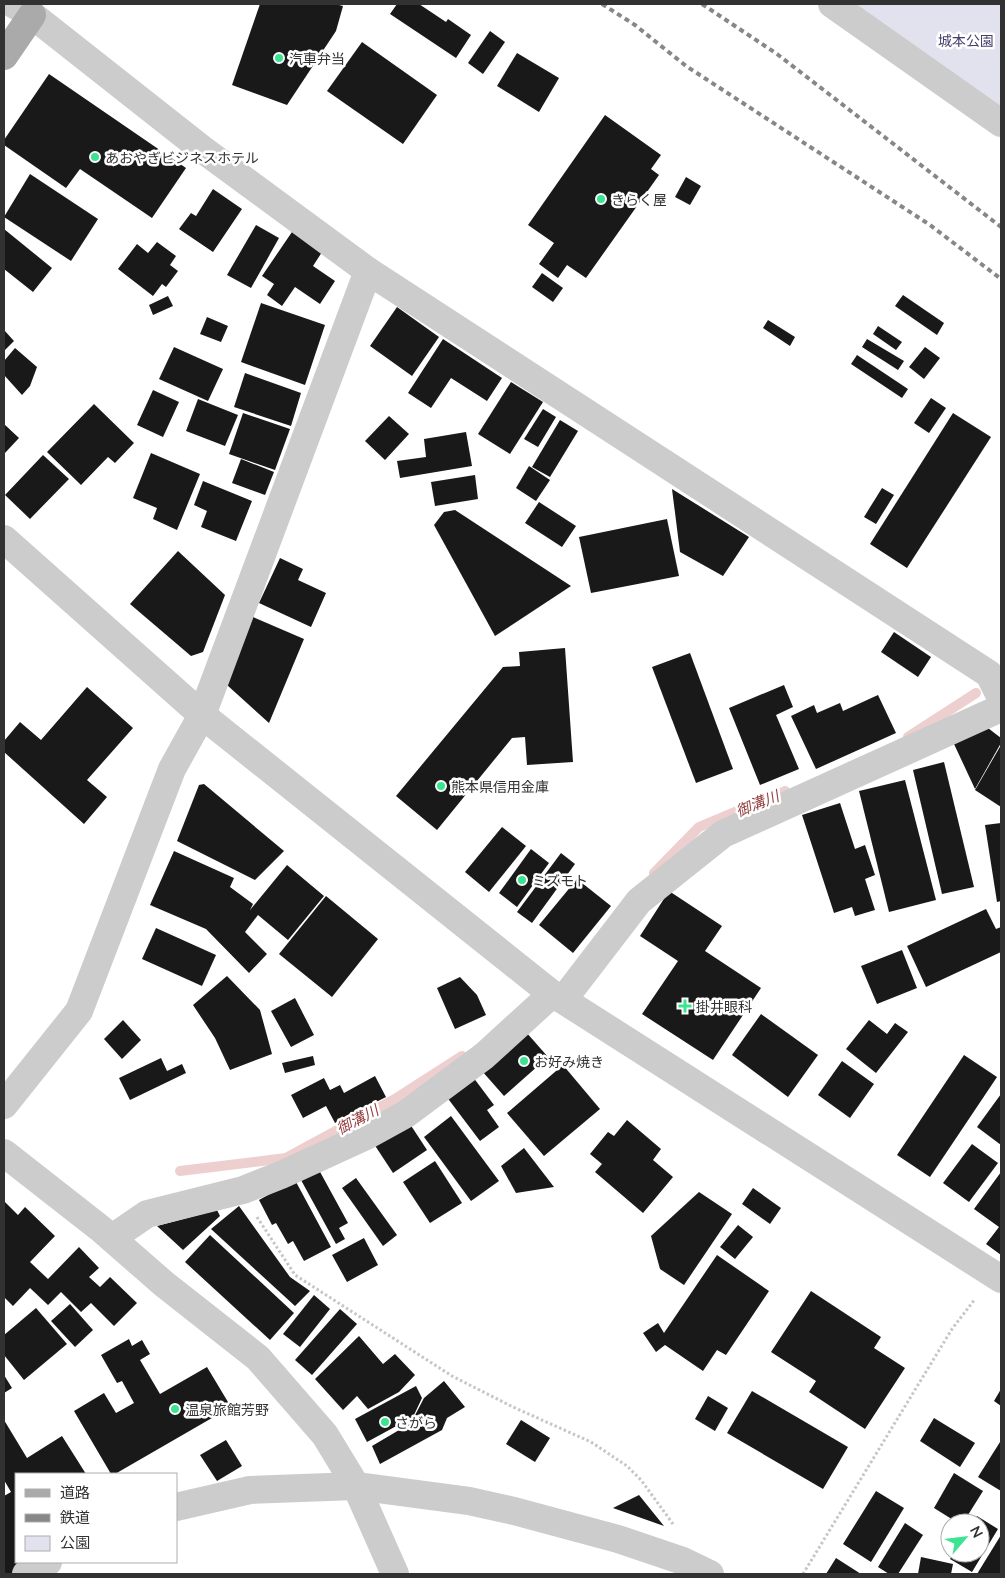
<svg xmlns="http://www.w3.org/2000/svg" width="1005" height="1578" font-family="Lato,'Noto Sans JP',sans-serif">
<rect width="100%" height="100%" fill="#fff"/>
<polygon fill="#e2e2ee" points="855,4 1001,4 1001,106 993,101"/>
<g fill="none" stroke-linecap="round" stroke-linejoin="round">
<g stroke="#edcfcf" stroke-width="10">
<polyline points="908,737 976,693"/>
<polyline points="654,873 699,827 785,791"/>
<polyline points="180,1171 286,1158 395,1099 462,1056"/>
</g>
</g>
<g fill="#191919">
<polygon points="260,4 335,4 343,6 336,31 287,105 232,85"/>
<polygon points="397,4 419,4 446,22 448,19 471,35 456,58 390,14"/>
<polygon points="490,31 505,42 483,74 468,63"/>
<polygon points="362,42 437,95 403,144 327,91"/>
<polygon points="517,53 559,78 539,112 497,86"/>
<polygon points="49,74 186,168 152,218 80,169 66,188 4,145 4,140"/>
<polygon points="605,115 661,155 651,169 659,175 586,278 567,265 558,278 539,264 554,243 528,225"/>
<polygon points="30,174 98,219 71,261 4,217"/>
<polygon points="686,177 701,186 690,205 675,197"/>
<polygon points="213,189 242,209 213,252 179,229 191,213 196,216"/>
<polygon points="256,225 279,238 251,288 227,275"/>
<polygon points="4,229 52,268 33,292 4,269"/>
<polygon points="294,229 324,249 313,266 335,281 320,304 295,287 282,306 267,295 274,284 262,276"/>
<polygon points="157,242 176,256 170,265 178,271 166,287 162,284 153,296 118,269 137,244 148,253"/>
<polygon points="542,273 563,288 553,302 532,287"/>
<polygon points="903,295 944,323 937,335 895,306"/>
<polygon points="168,296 173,306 153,315 149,305"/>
<polygon points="261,303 325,325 305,385 241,362"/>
<polygon points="397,307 439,337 412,376 370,346"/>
<polygon points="207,317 228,326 221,342 200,334"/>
<polygon points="768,320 795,337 790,346 763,328"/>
<polygon points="878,326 902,342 896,350 873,334"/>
<polygon points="4,330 14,341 4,351"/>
<polygon points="443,339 502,378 487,401 451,378 431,408 408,393"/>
<polygon points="867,339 904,361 898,370 862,347"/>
<polygon points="174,347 223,369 208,401 159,379"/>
<polygon points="925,347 940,358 924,379 909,367"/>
<polygon points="15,348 37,367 30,386 22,395 4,375 4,361"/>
<polygon points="857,355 908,389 902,398 851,364"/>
<polygon points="245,373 301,393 291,426 234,407"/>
<polygon points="511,382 543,402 510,454 478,434"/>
<polygon points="153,390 179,402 163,437 137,425"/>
<polygon points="931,398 946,408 929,433 914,423"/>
<polygon points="198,399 238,415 225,446 186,431"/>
<polygon points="94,404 134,443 115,463 108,457 81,485 47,452"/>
<polygon points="543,409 556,417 538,447 524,439"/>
<polygon points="243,413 290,429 275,470 229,454"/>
<polygon points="953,413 991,437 907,568 870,544"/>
<polygon points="389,416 409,434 385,460 365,441"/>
<polygon points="560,420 578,431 550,477 532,467"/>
<polygon points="4,424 19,438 4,454"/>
<polygon points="466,432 472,466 400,478 397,461 426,457 424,439"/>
<polygon points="151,453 200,474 177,530 153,519 157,508 133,498"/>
<polygon points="43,455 69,479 30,519 5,495"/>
<polygon points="241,459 274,472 265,495 232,483"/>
<polygon points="529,466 550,480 536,501 516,488"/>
<polygon points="475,475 478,499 435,506 431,482"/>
<polygon points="203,481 252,501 236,541 201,527 207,511 194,505"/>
<polygon points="882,488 894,495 876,524 864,517"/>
<polygon points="672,489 749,537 723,576 680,552"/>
<polygon points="539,502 576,526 562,547 525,523"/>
<polygon points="455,510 571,586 495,636 434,525 444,512"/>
<polygon points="667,519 679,576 591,593 579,537"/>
<polygon points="178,551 225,595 203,652 191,656 130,604"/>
<polygon points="280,558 303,569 298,580 326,593 311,627 259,603"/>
<polygon points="253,617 304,639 269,723 227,685"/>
<polygon points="894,632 931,657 918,677 881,652"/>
<polygon points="565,648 573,762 527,765 525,737 512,738 437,830 396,796 503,667 520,666 519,652"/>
<polygon points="690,653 733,769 696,783 652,667"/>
<polygon points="784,685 793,707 776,715 799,769 760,785 729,708"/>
<polygon points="87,687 133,728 87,780 107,797 84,824 4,752 4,741 20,722 41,740"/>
<polygon points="878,695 896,733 816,769 791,716 814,705 817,713 840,703 843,711"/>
<polygon points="984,725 1001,738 1001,743 975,789 954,744"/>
<polygon points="1001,745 1001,807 975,790"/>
<polygon points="944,762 974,887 942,894 913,770"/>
<polygon points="905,780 936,900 889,912 859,791"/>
<polygon points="204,784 284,851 255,880 177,841 199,785"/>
<polygon points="840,803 855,849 865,845 875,875 865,879 875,910 855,916 852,907 834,913 802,815"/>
<polygon points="1001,823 1001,901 997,902 985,825"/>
<polygon points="502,827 526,846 489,892 465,872"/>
<polygon points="531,849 549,863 517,907 499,893"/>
<polygon points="174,851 234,878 230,887 253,904 250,910 287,865 324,896 288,940 258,915 245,932 267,954 249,973 206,929 150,905"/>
<polygon points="561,853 575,864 532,923 517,912"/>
<polygon points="577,879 611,906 573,953 539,925"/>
<polygon points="669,891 722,926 705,951 761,988 713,1060 642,1014 678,961 640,936"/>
<polygon points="326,896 378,939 332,997 279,954"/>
<polygon points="986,909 996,929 1001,927 1001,952 926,987 907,946"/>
<polygon points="156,928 216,955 202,986 142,959"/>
<polygon points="902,950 917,988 877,1004 861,966"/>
<polygon points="227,976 260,1010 272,1054 230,1070 215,1038 193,1005"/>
<polygon points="460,977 477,995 486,1015 455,1029 437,988"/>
<polygon points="295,998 314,1035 291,1047 271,1011"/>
<polygon points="761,1014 818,1055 788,1097 732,1055"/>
<polygon points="123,1020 141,1040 122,1059 104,1039"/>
<polygon points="869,1020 887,1034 895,1023 908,1032 876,1073 846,1049"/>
<polygon points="526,1032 548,1057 504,1096 482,1071"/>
<polygon points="964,1055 997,1077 930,1177 897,1155"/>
<polygon points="313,1056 315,1065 285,1073 282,1063"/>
<polygon points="161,1058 167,1071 182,1064 186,1073 130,1100 119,1078"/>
<polygon points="842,1061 874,1084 850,1118 818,1095"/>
<polygon points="563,1065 600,1109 544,1156 507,1113"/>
<polygon points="375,1076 386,1097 335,1123 326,1106 303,1118 291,1095 324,1078 330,1090 340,1085 344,1093"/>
<polygon points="473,1077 494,1105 487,1110 499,1127 480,1141 446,1096"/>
<polygon points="1001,1094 1001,1145 977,1127"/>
<polygon points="451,1116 499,1181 471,1201 424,1137"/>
<polygon points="627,1120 661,1149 653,1160 673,1177 643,1213 595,1172 602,1164 590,1154 608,1132 614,1136"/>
<polygon points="408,1121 427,1150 393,1173 374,1144"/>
<polygon points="972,1144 998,1163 969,1202 943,1183"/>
<polygon points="524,1148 554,1187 516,1193 501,1166"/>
<polygon points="435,1161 462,1203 430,1223 403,1182"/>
<polygon points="319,1170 348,1223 339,1228 345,1239 336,1244 301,1180"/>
<polygon points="1001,1172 1001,1255 986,1244 999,1227 974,1209"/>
<polygon points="356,1178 397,1235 383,1246 342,1188"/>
<polygon points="295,1180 331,1247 304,1261 293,1241 288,1244 276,1223 272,1225 259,1200"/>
<polygon points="753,1188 781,1208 770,1224 742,1204"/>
<polygon points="699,1192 732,1214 684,1285 660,1269 651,1236"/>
<polygon points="4,1201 18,1215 25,1207 55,1236 30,1262 48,1279 79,1247 99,1268 89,1277 100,1287 110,1277 137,1303 114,1326 91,1303 81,1312 61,1292 48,1305 30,1288 13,1306 4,1297"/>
<polygon points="239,1206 290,1277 310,1291 295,1306 211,1229"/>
<polygon points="217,1210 220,1216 183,1250 157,1226"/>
<polygon points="738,1225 753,1237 735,1259 720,1247"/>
<polygon points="210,1235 294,1313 270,1340 185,1262"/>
<polygon points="364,1238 378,1265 347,1282 332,1255"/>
<polygon points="717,1255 769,1291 726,1355 717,1350 703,1371 665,1345 656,1352 643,1333 658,1323 664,1333"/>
<polygon points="811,1291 881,1337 874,1348 905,1368 865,1429 809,1392 816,1381 771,1352"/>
<polygon points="314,1295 330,1309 300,1347 283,1334"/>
<polygon points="70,1304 93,1330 75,1347 51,1321"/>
<polygon points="36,1308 67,1344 24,1380 4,1355 4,1335"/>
<polygon points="340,1309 357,1324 312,1375 295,1360"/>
<polygon points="359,1336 383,1364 395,1354 415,1375 399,1392 368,1409 357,1396 343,1410 315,1379"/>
<polygon points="129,1339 132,1346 142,1340 150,1354 140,1360 160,1394 207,1367 231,1407 115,1474 111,1474 74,1411 104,1393 116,1413 134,1403 122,1381 117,1383 101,1355"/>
<polygon points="4,1375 12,1388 4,1393"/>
<polygon points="444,1381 465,1407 447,1418 442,1430 380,1464 372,1446 411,1423 424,1398"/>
<polygon points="416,1386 422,1398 413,1417 367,1442 355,1419"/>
<polygon points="1001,1389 1001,1406 994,1401"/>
<polygon points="752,1391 848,1447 823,1489 727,1433"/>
<polygon points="708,1396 728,1408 715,1431 695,1419"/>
<polygon points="934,1418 975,1443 960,1467 920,1441"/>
<polygon points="4,1420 27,1458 62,1436 86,1474 16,1474 16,1562 38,1562 18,1574 4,1574 4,1496 11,1492 4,1480"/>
<polygon points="521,1420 550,1438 535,1462 506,1444"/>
<polygon points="226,1440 242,1466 217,1481 200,1455"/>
<polygon points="1000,1442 1001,1443 1001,1491 978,1477"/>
<polygon points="954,1473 983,1491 963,1523 958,1523 934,1508"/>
<polygon points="876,1491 904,1508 871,1562 843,1544"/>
<polygon points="639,1495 664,1526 613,1508"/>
<polygon points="977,1516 998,1529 972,1572 950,1559 954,1553 980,1553 980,1523 972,1523"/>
<polygon points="905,1523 923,1535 898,1574 889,1574 878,1567"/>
<polygon points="1001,1535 1001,1574 977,1574"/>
<polygon points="921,1557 953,1564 951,1574 918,1574"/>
<polygon points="836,1558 861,1574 826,1574"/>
</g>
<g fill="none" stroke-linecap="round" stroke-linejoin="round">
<g stroke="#c6c6c6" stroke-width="3" stroke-dasharray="2.5 2.5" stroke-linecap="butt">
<polyline points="257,1217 295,1275 452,1376 513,1407 591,1442 627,1466 641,1480 673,1524"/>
<polyline points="803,1574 952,1329 975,1299"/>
</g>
<g stroke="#ccc" stroke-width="28">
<polyline points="13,4 32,15 202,149 368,271 989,674 1001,698"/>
<polyline points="832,4 1001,123"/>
<polyline points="4,539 202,715 552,994 563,1000 1001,1279"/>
<polyline points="563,1000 639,901 723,834 1001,708"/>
<polyline points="4,1105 79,1011 172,769 202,715 368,271"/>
<polyline points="4,1153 101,1229 164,1284 258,1358 325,1435 356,1486 395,1574"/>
<polyline points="112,1238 147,1214 243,1190 281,1175 366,1136 406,1114 484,1056 552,994"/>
<polyline points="176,1507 250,1490 356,1486 469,1501 514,1511 618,1539 683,1561 710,1574"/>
<polyline points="26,1574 48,1562"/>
</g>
<polyline stroke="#aaa" stroke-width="28" points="4,56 32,15"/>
<g stroke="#878787" stroke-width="4" stroke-dasharray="5 4" stroke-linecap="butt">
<polyline points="602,4 635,25 686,66 930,225 1001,279"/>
<polyline points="702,4 777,54 1001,227"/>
</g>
</g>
<g fill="#3be392" stroke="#fff" stroke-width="2">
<circle cx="279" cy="58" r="5"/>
<circle cx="95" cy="157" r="5"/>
<circle cx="601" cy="199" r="5"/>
<circle cx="441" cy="786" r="5"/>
<circle cx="522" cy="880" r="5"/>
<path d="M682.5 998.5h5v5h5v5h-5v5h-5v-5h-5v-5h5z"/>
<circle cx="524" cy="1061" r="5"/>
<circle cx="175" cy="1409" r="5"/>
<circle cx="385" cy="1422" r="5"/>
</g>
<g text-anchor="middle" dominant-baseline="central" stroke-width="5" stroke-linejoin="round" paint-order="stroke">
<g font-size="14" fill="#453f6e" stroke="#fff">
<text x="966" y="40">城本公園</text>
</g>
<g font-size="14" fill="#323232" stroke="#fff" text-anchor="start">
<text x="289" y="58">汽車弁当</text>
<text x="105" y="157">あおやぎビジネスホテル</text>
<text x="611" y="199">きらく屋</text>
<text x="451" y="786">熊本県信用金庫</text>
<text x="532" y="880">ミズモト</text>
<text x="696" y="1006">掛井眼科</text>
<text x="534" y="1061">お好み焼き</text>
<text x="185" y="1409">温泉旅館芳野</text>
<text x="395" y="1422">さがら</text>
</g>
<g font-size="15" font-style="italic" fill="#954042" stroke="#fff">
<text transform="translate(757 803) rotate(-22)">御溝川</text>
<text transform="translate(357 1119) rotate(-28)">御溝川</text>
</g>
</g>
<rect width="1005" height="1578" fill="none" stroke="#323232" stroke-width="10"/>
<rect x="15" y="1473" width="162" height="90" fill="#ffffff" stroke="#adadad"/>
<rect x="25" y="1489" width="25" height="8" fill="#aaaaaa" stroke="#adadad"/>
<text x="60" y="1498" font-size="15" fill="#323232">道路</text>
<rect x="25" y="1514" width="25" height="8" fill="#878787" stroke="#adadad"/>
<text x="60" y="1523" font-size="15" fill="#323232">鉄道</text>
<rect x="25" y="1536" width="25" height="15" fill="#e2e2ee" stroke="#adadad"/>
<text x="60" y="1548" font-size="15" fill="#323232">公園</text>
<g transform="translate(965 1538) rotate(62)"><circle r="24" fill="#ffffff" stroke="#adadad"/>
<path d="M0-4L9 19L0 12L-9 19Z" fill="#3be392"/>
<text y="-8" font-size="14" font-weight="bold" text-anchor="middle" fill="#323232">N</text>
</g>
</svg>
